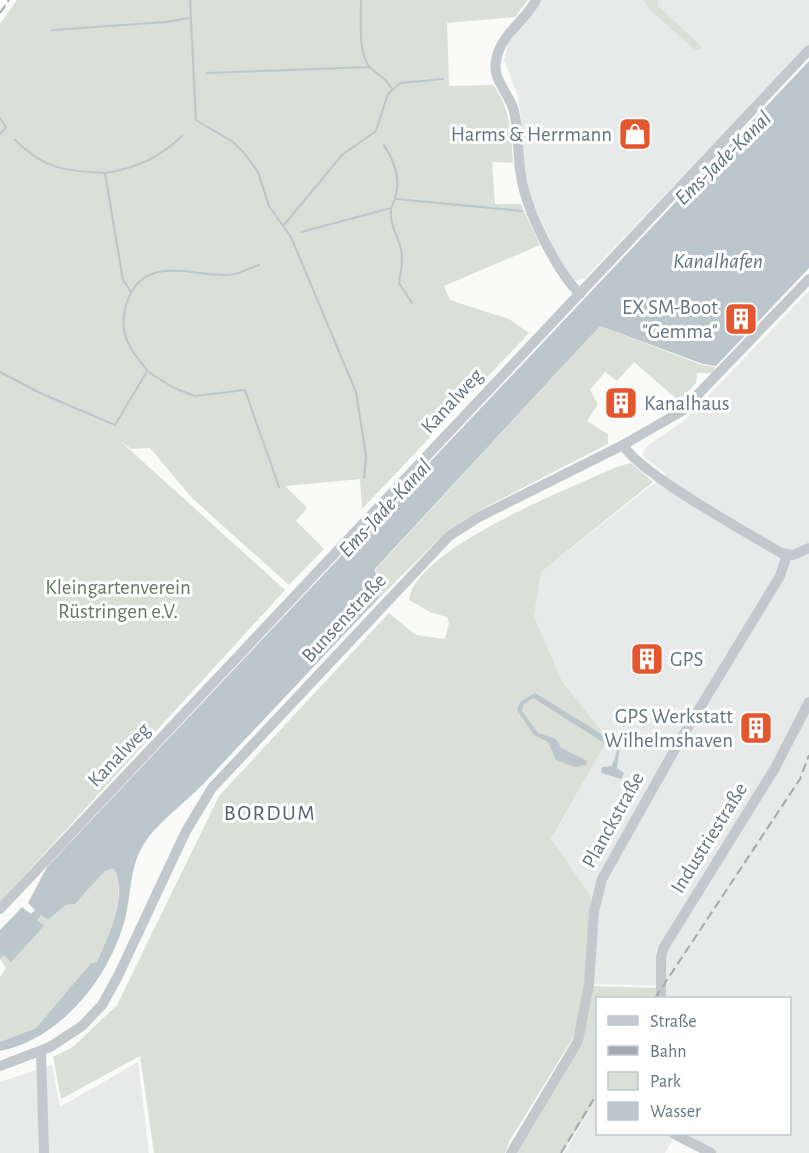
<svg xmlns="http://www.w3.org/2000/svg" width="809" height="1153" font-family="'Alegreya Sans',sans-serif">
<rect width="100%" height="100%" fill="#fafaf8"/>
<g fill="#e8e9e9">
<polygon points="539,0 809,0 809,45 585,278 577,281 568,275 555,251 531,198 521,159 522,129 518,96 504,60 509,41"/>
<polygon points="809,291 809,1153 711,1153 675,1135 665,1153 564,1153 597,1098 598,1134 790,1134 790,998 658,998 665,986 588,984 594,914 590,895 551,840 608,739 562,681 534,616 541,572 666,474 642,455 647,446 685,420"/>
<polygon points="138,1062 149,1153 0,1153 0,1082 52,1065 60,1107"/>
</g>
<g fill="#dadfd7">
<path d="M 17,0 L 528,0 L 515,17 L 447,23 L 449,86 L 493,85 C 511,109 511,134 513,163 L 492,162 L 495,204 L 521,204 L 540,245 L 444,286 L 450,300 L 509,319 L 529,333 L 362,509 L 360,479 L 285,486 L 307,508 L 296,521 L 324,549 L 289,585 L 192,498 L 150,448 L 131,449 L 119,440 L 285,590 L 0,902 L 0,24 Z"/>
<polygon points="644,0 658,0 658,6 701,46 700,49 694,49 650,10"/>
<polygon points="600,326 702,365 715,367 713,373 697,373 696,383 679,401 634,362 617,381 605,372 590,390 598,404 587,421 608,434 608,444 480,510 447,531 379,598 376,569"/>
<path d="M 631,463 L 653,482 L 541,572 L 534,616 L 562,681 L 608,739 L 551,839 L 590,895 L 594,914 L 588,984 L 573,1038 L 510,1140 L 505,1153 L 154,1153 L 140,1056 L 61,1099 L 53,1057 L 73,1047 L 117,1005 L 219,796 L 389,613 L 416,635 L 445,639 L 449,623 L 447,617 L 432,613 L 409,600 C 415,548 573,487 619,466 Z"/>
<path d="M 114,867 C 127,900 109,932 97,962 L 91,963 L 36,1028 L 0,1042 L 0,977 L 6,968 L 0,959 L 4,955 L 11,961 L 43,927 L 36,920 L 41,914 L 48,920 L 66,905 L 75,904 L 105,871 Z"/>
<polygon points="593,986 661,988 658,998 598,998 597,1098 562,1153 514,1153 580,1042"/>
</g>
<g fill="#bbc7cb">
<path d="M 809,61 L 809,268 L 716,366 L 703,364 L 600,326 L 375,569 L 379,598 C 321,659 264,719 207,780 C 191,798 157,823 146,841 C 129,865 132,892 125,919 C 110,977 61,1039 0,1051 L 0,1042 L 36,1028 L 91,963 L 97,962 C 109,933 128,898 114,868 L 105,871 L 75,904 L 66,905 L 48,920 L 41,915 L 37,920 L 44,926 L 11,962 L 4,955 L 0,959 L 0,930 L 22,907 L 31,914 L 35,910 L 28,903 L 47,867 Z"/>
<polygon points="535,693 616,743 620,747 617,768 624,773 621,779 601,773 602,767 612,766 617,751 533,698 523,705 522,711 538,733 556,739 561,748 587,761 586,765 575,767 556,760 548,742 534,735 517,710 521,701"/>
</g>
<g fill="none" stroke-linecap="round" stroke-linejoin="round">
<g stroke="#bbc7cb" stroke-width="2">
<polyline points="190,0 196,120 233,142 245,154 258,172 269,206 291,237 356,392 366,456 364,478"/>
<path d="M 361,0 C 361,16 358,54 369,66 C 378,76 387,78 392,90"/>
<polyline points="52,30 166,22 189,18"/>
<polyline points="207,73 369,67"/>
<polyline points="0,118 6,127 0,134"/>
<path d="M 15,140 C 44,169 65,171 105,173 L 123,280 L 131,292"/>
<path d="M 105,173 C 137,168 159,158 182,136"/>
<polyline points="396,199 522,211"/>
<path d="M 391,208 C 390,224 395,231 400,245 C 404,258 401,270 399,283 L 412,303"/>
<polyline points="284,225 342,155 376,131 388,94 400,83 443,79"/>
<path d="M 301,232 L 391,208 C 403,185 397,166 384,145"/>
<path d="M 147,370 C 131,351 119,335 125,309 C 139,252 188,276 229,275 C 239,274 250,268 259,265"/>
<polyline points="0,372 40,393 115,425 147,371 174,388 195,396 245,390 279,487"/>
</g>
<g stroke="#c3c8cc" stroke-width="10">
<path d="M 536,0 C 525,22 500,34 496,61 C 492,80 510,94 514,111 C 519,132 517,154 521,176 C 526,209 556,271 580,294"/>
<path d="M 623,445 C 640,474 748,533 781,553 L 793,555 L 809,548"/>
<polyline points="0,909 809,50"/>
<polyline points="661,998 661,957 664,947 775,768 809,702"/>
<polyline points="41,1052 44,1153"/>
<polyline points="0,1066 50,1047 82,1026 102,1005 118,976 186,831 212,788 449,536 479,517 623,445 682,411 809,279"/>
<polyline points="674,1134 711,1153"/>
<polyline points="511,1153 578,1041 589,984 594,911 602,879 679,742 780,576 787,555"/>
</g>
<g stroke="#a2aab0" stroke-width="2" stroke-dasharray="9 4.5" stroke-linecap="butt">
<polyline points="0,13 9,0"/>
<polyline points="655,998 800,779 809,755"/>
<polyline points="561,1153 598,1092"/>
</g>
</g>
<defs>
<g id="shop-square" transform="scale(1.725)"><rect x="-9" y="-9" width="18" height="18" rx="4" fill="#e4572e" stroke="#fff"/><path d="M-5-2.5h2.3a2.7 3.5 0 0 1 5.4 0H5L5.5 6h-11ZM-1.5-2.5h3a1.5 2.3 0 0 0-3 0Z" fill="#fff"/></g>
<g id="building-square" transform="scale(1.725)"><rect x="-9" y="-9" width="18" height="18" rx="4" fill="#e4572e" stroke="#fff"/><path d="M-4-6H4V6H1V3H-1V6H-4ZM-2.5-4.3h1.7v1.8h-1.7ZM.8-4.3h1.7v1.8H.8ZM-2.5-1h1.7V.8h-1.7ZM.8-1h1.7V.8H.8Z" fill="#fff"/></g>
</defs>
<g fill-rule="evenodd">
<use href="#shop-square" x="635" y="134"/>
<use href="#building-square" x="741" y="319"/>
<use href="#building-square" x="621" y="403"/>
<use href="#building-square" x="647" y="659"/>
<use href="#building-square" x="756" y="728"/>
</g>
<g text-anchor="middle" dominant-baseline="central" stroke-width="6" stroke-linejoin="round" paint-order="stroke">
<g font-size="21" fill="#657683" stroke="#fff" text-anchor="end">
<text x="612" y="134">Harms &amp; Herrmann</text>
<text x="718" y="307">EX SM-Boot<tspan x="718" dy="24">"Gemma"</tspan></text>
<text x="644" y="403" text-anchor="start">Kanalhaus</text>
<text x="670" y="659" text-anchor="start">GPS</text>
<text x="733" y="716">GPS Werkstatt<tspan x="733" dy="24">Wilhelmshaven</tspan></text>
</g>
<g font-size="21" fill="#657683" stroke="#fff">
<text transform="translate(452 401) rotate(-47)">Kanalweg</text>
<text transform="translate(344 618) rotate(-47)">Bunsenstraße</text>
<text transform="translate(119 755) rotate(-46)">Kanalweg</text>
<text transform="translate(613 820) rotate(-61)">Planckstraße</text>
<text transform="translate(709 838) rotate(-58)">Industriestraße</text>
</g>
<g font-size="21" fill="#687a64" stroke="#fff">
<text x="118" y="587">Kleingartenverein<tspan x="118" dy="24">Rüstringen e.V.</tspan></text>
</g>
<g font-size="22" font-style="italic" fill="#60757c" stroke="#fff">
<text transform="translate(723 158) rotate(-44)">Ems-Jade-Kanal</text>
<text x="718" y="261">Kanalhafen</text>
<text transform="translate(385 508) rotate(-47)">Ems-Jade-Kanal</text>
</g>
<g font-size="22" letter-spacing="1.5" fill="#57646e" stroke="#fff">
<text x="270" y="813">BORDUM</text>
</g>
</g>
<rect x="596" y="997" width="195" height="138" fill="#ffffff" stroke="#c1c8cd" stroke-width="1.5"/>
<rect x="608" y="1016" width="30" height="9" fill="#c3c8cc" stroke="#c1c8cd" stroke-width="1.5"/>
<text x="650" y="1027" font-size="18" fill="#657683">Straße</text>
<rect x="608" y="1046" width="30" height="9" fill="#a2aab0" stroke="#c1c8cd" stroke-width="1.5"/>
<text x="650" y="1057" font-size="18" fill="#657683">Bahn</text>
<rect x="608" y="1072" width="30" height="18" fill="#dadfd7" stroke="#c1c8cd" stroke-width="1.5"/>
<text x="650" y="1087" font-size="18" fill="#657683">Park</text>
<rect x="608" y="1102" width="30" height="18" fill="#bbc7cb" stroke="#c1c8cd" stroke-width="1.5"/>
<text x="650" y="1117" font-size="18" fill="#657683">Wasser</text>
</svg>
